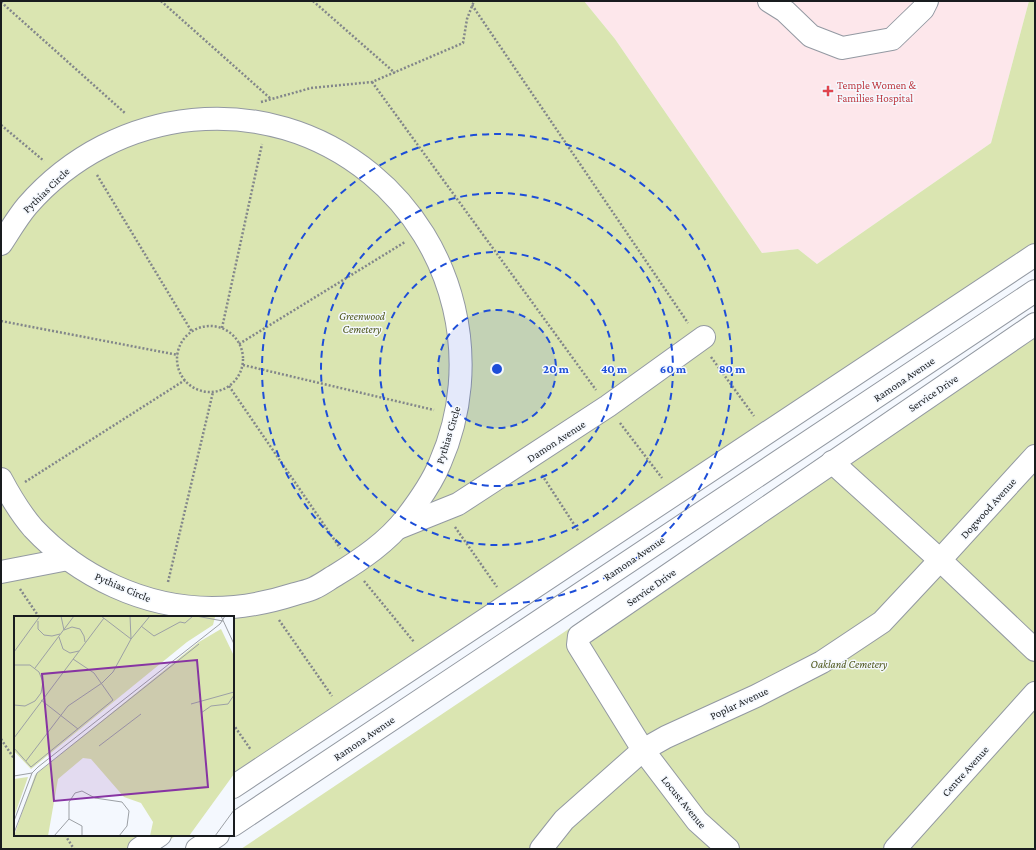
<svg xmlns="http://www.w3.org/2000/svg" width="1036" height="850" font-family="'Crimson Pro',serif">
<rect width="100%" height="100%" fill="#f4f8fe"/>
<polygon fill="#fde7eb" points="584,1 1029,1 991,143 817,264 798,249 762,253 615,39"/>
<g fill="#dae5b1">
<polygon points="1,1 584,1 615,39 762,253 798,249 817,264 991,143 1029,1 1035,1 1035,263 233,798 233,617 15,617 15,835 177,835 155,849 1,849"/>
<polygon points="1035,316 1035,849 241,849"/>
</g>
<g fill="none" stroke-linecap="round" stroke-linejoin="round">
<g stroke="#9399a2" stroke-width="24">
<g id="minor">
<polyline points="769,1 785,11 811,36 842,48 892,39 923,9 927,1"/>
<path d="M 1,244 C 9,232 17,218 27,206 C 115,105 266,88 371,174 C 456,244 484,363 440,463 C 432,483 419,501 406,518 C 387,542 362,559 336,575 C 329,579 321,585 314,588 C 308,591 301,592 295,594 C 267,603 242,608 212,608 C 145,608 79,577 33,528 C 21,514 10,496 1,479"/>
<polyline points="832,462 940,560 1035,650"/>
<polyline points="398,528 458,504 608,406 704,337"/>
<polyline points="1,572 68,559"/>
<polyline points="233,787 1035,255"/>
<polyline points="233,825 1035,291"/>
<polyline points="139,849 160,835"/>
<polyline points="197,849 218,835"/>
<polyline points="541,849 564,820 643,750 666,737 756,696 822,662 882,622 940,560 1035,456"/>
<polyline points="728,849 697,821 643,750 578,645 579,636 1035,324"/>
<polyline points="895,849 1035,693"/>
</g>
</g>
<g stroke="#82868a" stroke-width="2.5" stroke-dasharray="2 2" stroke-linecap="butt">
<polyline points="161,1 271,99"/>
<polyline points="313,1 395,73"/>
<polyline points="1,2 126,114"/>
<polyline points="472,5 688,323"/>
<polyline points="372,82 596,390"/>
<polyline points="261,102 311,88 372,82 463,43 467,19 474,1"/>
<polyline points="1,125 44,161"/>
<polyline points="97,175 192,332"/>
<polyline points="1,321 178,355"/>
<circle cx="210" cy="359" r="33"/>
<polyline points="222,328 262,144"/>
<polyline points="239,344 405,242"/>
<polyline points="711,357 754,416"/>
<polyline points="243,365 434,410"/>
<polyline points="229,386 340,548"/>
<polyline points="620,423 662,478"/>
<polyline points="542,475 579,532"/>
<polyline points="25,482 185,380"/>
<polyline points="455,527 497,587"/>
<polyline points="364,581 414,642"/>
<polyline points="168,582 213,392"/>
<polyline points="20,589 39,617"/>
<polyline points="279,620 332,696"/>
<polyline points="233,724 251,750"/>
<polyline points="1,739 15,760"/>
<polyline points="65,835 74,849"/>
</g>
<use href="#minor" stroke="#fff" stroke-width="22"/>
</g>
<circle cx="497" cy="369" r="59" fill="#1d4ed8" fill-opacity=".12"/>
<g fill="none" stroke="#1d4ed8" stroke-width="2" stroke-dasharray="7 5">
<circle cx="497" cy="369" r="59"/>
<circle cx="497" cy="369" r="117"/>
<circle cx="497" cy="369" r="176"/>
<circle cx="497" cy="369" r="235"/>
</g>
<path fill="#e0444e" stroke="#f4f8fe" stroke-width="1.5" d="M826 85h4v4h4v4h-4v4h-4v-4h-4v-4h4z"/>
<g text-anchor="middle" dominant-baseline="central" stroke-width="3" stroke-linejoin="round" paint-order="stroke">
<g font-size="11" fill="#be3a42" stroke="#f4f8fe" text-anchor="start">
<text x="837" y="85">Temple Women &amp;<tspan x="837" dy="13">Families Hospital</tspan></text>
</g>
<g font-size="11" fill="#191c1f" stroke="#f4f8fe">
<text transform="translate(46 190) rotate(-44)">Pythias Circle</text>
<text transform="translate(904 379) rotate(-34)">Ramona Avenue</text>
<text transform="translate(933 393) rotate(-34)">Service Drive</text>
<text transform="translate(448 435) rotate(-73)">Pythias Circle</text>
<text transform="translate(556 441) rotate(-33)">Damon Avenue</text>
<text transform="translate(988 508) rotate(-48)">Dogwood Avenue</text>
<text transform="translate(634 558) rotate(-34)">Ramona Avenue</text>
<text transform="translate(123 587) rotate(23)">Pythias Circle</text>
<text transform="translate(651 587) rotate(-35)">Service Drive</text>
<text transform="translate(739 703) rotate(-25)">Poplar Avenue</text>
<text transform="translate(364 738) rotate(-34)">Ramona Avenue</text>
<text transform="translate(965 771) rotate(-48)">Centre Avenue</text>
<text transform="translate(684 802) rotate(51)">Locust Avenue</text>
</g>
<g font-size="11" font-style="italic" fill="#4f581d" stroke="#f4f8fe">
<text x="362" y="316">Greenwood<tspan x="362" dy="13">Cemetery</tspan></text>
<text x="849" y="664">Oakland Cemetery</text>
</g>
</g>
<g transform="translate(14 616)">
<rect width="220" height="220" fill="#f4f8fe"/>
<path d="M 0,0 L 201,0 L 201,1 L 199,9 L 173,26 L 17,153 L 0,135 ZM 207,13 L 220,40 L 220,158 L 175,220 L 136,220 L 139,206 L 127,187 L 110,181 L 77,143 L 69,142 L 44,163 L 34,220 L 0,220 L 21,159 L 185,26 ZM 14,161 L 0,201 L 0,163 Z" fill="#dae5b1"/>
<path fill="none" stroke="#9ca0a5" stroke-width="1" d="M 47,0 L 50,14 L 58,11 L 66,13 L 70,20 L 71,26M 87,0 L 117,23M 116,0 L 117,23M 182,0 L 209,5M 207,0 L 220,28M 24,5 L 24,13 L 30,19 L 38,20 L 46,18M 127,10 L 140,20 L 166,6 L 171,7 L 179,0M 45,21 L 49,33 L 56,37 L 65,35M 0,36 L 26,0M 0,49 L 16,49 L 25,56 L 29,66 L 27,77 L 21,85 L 11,90 L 0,89M 21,52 L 60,0M 27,84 L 64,113M 177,88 L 220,76M 187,97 L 197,90 L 214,88 L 220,79M 0,122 L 90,2M 85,130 L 127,98M 0,132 L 17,151 L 99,84 L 80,57 L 59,43M 12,145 L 54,90 L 88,67 L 99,56 L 117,23 L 136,0M 0,160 L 18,157M 55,203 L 55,186 L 61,177 L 68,175 L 81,182 L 108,186 L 115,195 L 113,210 L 105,220M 55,203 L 68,210 L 68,220M 0,205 L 18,157 L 24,151 L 206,8 L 211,0M 0,217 L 23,157 L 185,28M 40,220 L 55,203M 201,220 L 220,194"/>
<path fill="#8734a3" fill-opacity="0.15" stroke="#8734a3" stroke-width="2" d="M 183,44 L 194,171 L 40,185 L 28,58 Z"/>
<rect width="220" height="220" fill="none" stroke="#191c1f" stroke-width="2"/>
</g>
<circle cx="497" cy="369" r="6" fill="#1d4ed8" stroke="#f4f8fe" stroke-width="2"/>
<g font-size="12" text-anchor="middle" font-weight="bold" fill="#1d4ed8" stroke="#f4f8fe" stroke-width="3" stroke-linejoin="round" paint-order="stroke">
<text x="556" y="373">20 m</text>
<text x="614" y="373">40 m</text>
<text x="673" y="373">60 m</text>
<text x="732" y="373">80 m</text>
</g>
<rect width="1036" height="850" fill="none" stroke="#191c1f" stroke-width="4"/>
</svg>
